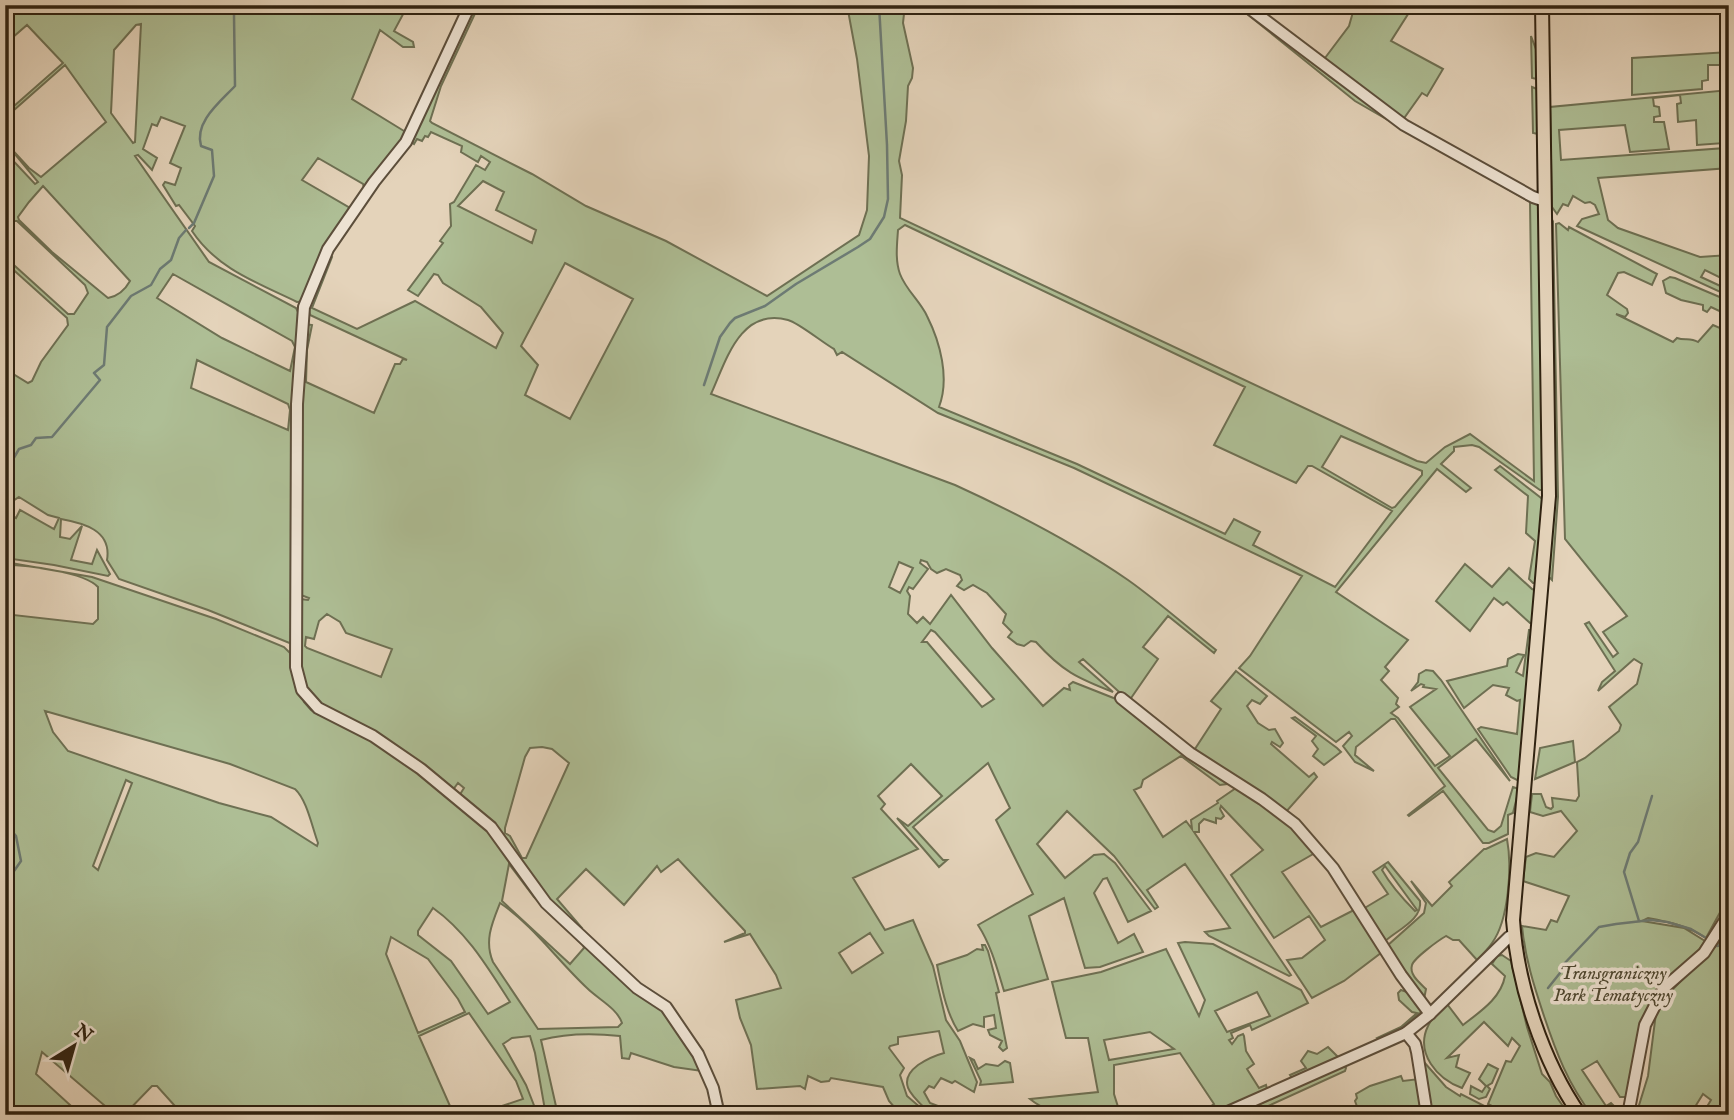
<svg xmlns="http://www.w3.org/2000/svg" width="1734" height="1120" font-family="'IM FELL English',serif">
<rect width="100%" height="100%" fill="#e4d3ba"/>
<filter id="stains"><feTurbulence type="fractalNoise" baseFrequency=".00286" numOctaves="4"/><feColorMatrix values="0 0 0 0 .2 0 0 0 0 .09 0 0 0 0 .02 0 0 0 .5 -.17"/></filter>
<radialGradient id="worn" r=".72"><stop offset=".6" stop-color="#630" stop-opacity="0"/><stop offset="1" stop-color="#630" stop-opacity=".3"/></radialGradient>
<g fill="#aebe95" stroke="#6e7053" stroke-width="2" fill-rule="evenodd">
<path d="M 5,5 L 408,5 L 394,31 L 413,42 L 414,47 L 403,47 L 380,30 L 352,99 L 404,131 L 411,128 L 358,198 L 364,188 L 363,184 L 318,158 L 302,180 L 350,208 L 305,301 L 297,302 C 258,283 217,269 192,231 L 195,226 L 179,205 L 176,206 L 163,185 L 165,182 L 175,185 L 181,168 L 170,163 L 185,126 L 161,117 L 157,126 L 152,124 L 143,149 L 157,158 L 152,170 L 138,155 L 135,156 L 209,262 L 296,308 L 298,312 L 292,644 L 208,610 L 119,579 L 107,560 C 112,530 83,523 61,519 L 60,537 L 70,539 L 82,526 L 71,560 L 92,564 L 97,550 L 110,574 L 108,576 L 54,565 L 5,558 L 5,453 L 9,449 L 5,447 L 5,369 L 28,383 L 32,381 L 41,362 L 68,325 L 67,318 L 8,265 L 5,257 L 68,314 L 74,314 L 88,293 L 85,285 L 17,221 L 14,221 L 5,232 L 5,224 L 13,212 L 5,203 L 5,152 L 35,184 L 38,182 L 5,142 L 29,168 L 41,177 L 106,122 L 65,65 L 5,118 L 5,114 L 63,63 L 27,25 L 5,44 ZM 141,24 L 135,142 L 133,143 L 111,113 L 114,50 L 136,25 ZM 43,186 L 130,281 C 125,290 119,296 108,298 L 52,252 L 19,220 L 18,217 L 29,202 ZM 173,274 L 292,341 L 295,347 L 290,371 L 222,338 L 157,298 ZM 197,360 L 288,404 L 290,410 L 288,430 L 191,388 ZM 19,497 L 48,515 L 59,518 L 54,529 L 20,510 L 16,518 L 9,514 L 13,501 Z"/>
<path d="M 473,5 L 479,5 L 441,86 L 430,121 L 432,123 L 532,174 L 586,206 L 666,241 L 767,296 L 859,235 L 867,210 L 869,156 L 857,59 L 847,5 L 905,5 L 903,23 L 913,68 L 912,78 L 908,86 L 906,121 L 899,161 L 902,175 L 900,218 L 1417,461 L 1426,463 L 1445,447 L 1470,434 L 1534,481 L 1530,202 L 1355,101 L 1236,5 L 1291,44 L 1329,76 L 1403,127 L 1539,202 L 1545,490 L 1540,490 L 1479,447 L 1472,445 L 1454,447 L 1454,451 L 1441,464 L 1471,488 L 1466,492 L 1437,469 L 1336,592 L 1408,640 L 1385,667 L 1389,671 L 1381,680 L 1398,698 L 1396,704 L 1399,707 L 1391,713 L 1398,718 L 1435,766 L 1450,756 L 1410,707 L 1436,689 L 1423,687 L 1424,685 L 1421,684 L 1411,691 L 1418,682 L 1419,674 L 1426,670 L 1433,671 L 1441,680 L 1510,781 L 1476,739 L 1438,768 L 1488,830 L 1494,832 L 1501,826 L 1513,787 L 1519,789 L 1513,813 L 1508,815 L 1508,834 L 1489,843 L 1483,843 L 1443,791 L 1409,816 L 1408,815 L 1445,786 L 1395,719 L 1391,719 L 1356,747 L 1355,755 L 1374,771 L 1355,762 L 1343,746 L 1352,736 L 1349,732 L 1336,742 L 1239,668 L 1250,656 L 1302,576 L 1074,468 L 938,413 L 842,352 L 837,355 L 834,349 C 823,343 799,323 788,320 C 740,307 726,361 711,394 L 955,485 C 1014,512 1074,543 1128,580 C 1159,602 1187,627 1216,650 L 1214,653 L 1168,616 L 1143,647 L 1158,659 L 1129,701 L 1083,659 L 1079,662 L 1113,692 C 1077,678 1062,671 1036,642 L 1031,641 L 1024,646 L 1017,644 L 1008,637 L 1012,632 L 1003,623 L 1006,614 L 987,593 L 973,585 L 964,590 L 957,586 L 962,580 L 960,575 L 946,569 L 937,573 L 931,569 L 927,562 L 921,560 L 920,563 L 928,569 L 913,589 L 909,587 L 907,591 L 910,596 L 908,614 L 917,623 L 923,617 L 930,624 L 951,595 L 992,648 L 1043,706 L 1064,688 L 1070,690 L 1069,685 L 1073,682 L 1116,699 L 1176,745 L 1235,783 L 1220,785 L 1181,756 L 1143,780 L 1141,787 L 1134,790 L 1163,837 L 1186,821 L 1192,829 L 1191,820 L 1218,803 L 1217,801 L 1239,786 L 1281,815 L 1318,851 L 1344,886 L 1403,984 L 1381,953 L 1344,981 L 1312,998 L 1287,960 L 1302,958 L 1325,940 L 1309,916 L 1274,938 L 1231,875 L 1263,850 L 1221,806 L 1220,809 L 1224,816 L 1221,819 L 1216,818 L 1216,823 L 1204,819 L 1199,824 L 1199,832 L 1194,832 L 1291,975 L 1289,976 L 1209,936 L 1205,932 L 1230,928 L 1185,864 L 1147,890 L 1158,907 L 1155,909 L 1114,856 L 1067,811 L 1037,844 L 1065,878 L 1094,855 L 1104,854 L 1115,863 L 1151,911 L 1128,922 L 1107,878 L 1103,879 L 1094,893 L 1118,943 L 1134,934 L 1143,952 L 1100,967 L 1085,968 L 1064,898 L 1029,916 L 1048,979 L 1004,991 C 997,968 991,945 978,925 L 1033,894 L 996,820 L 1010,808 L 988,763 L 913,827 L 943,860 L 947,860 L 939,867 L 897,818 L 908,826 L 942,796 L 911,764 L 878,796 L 885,804 L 881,809 L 918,849 L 853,878 L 885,930 L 913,920 L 933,966 L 946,1020 L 960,1041 L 977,1082 L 974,1092 L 955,1081 L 952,1083 L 941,1078 L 934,1088 L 929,1086 L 924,1092 L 930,1103 L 946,1109 L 948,1115 L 932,1115 C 916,1099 893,1084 918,1065 C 927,1059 933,1056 944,1053 L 939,1031 L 898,1037 L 898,1044 L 890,1046 L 889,1048 L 904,1068 L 900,1075 L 907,1096 L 929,1115 L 901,1115 L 889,1101 L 883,1087 L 831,1078 L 829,1081 L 821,1082 L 808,1076 L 805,1089 L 800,1086 L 757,1089 L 751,1045 L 740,1018 L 736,1000 L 781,988 L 776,975 L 750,934 L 724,942 L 745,933 L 745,931 L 678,859 L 661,872 L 657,866 L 624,905 L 586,869 L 557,899 L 582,928 L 579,932 L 553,905 L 497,830 L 459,796 L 464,788 L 458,783 L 452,791 L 401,751 L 368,730 L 318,704 L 307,694 L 299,673 L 298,657 L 300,599 L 308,600 L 309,598 L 301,595 L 298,505 L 299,406 L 305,324 L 312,325 L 307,350 L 306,382 L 374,413 L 395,364 L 400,364 L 403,359 L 407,360 L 310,315 L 308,307 L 329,254 L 332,257 L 312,308 L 357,329 L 415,301 L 496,348 L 503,333 L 481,307 L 443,283 L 438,275 L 434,274 L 418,296 L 408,290 L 443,243 L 440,241 L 451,226 L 450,204 L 454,202 L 476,165 L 485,170 L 490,162 L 481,156 L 478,162 L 461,152 L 462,146 L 431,132 L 428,137 L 425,136 L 422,141 L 417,139 L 414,144 L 410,141 L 419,126 L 436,83 ZM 483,181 L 504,192 L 496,210 L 536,230 L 532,243 L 458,206 ZM 905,225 L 1245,387 L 1214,445 L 1296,483 L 1308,466 L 1312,466 L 1392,511 L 1335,587 L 1253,545 L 1260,532 L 1234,519 L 1225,534 L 1077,464 L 939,407 C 950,378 940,342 927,316 C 920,301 906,290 900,274 C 895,260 897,245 898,230 ZM 565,263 L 633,299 L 570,419 L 525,395 L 538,365 L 521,346 ZM 1341,436 L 1422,471 L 1422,475 L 1395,507 L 1392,508 L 1322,467 ZM 899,562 L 913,568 L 900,593 L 889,587 ZM 327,614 L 340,622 L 346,633 L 392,649 L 381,677 L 307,648 L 305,646 L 306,637 L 314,639 L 319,621 ZM 931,630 L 935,632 L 994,699 L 982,707 L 927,642 L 922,642 ZM 542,747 L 552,749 L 569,763 L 526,858 L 522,858 L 510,836 L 505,833 L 505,828 L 525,757 L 530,748 ZM 1315,853 L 1340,885 L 1354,910 L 1321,927 L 1282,872 ZM 870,933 L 883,953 L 852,973 L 839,953 Z"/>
<polygon points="1342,5 1401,5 1410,11 1391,41 1443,69 1427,96 1422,93 1402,121 1322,62 1349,26 1353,12"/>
<polygon points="1531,36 1537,52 1537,79 1532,78"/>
<polygon points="1729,52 1729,57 1726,58 1726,65 1708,65 1708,80 1702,81 1702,89 1632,95 1632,58"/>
<polygon points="1532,87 1537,89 1538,134 1533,133"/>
<path d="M 1729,90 L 1729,168 L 1598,178 L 1608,220 L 1618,228 L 1700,257 L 1729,255 L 1729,282 L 1705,270 L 1701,277 L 1729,290 L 1729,296 L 1577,226 L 1582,219 L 1599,214 L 1595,205 L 1590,202 L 1585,203 L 1573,196 L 1568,206 L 1563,204 L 1557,214 L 1552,207 L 1550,107 ZM 1680,95 L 1681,103 L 1677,104 L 1678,122 L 1696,120 L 1697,145 L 1724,143 L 1725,148 L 1561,160 L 1559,130 L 1625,125 L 1630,152 L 1669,149 L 1664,122 L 1654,122 L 1654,117 L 1660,116 L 1659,107 L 1654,106 L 1653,98 Z"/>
<polygon points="1553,223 1558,497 1552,580 1548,576 1554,497 1550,228"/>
<path d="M 1559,223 L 1568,230 L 1569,227 L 1657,274 L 1652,285 L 1624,272 L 1618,273 L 1607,295 L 1627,309 L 1628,313 L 1625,317 L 1616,314 L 1673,342 L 1677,338 C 1685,341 1690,337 1698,342 L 1713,325 L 1722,329 L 1728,315 L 1711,307 L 1707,312 L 1703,310 L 1703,305 L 1681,300 L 1666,293 L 1663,281 L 1670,277 L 1675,278 L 1729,301 L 1729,896 L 1706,938 C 1688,926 1669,922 1648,918 L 1642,921 L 1684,928 L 1705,941 L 1690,963 L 1662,986 L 1628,1097 L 1620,1097 L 1597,1061 L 1582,1070 L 1606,1106 L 1611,1103 L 1623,1115 L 1592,1115 C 1568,1084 1556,1052 1544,1016 C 1534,986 1525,958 1522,926 L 1546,930 L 1551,920 L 1557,922 L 1569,896 L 1523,881 L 1526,857 L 1536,853 L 1554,857 L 1577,831 L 1561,811 L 1543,816 L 1530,812 L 1532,794 L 1541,794 L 1546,807 L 1551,809 L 1553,807 L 1552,798 L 1576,801 L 1579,796 L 1577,762 L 1585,758 L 1619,731 L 1621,725 L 1609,707 L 1637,684 L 1642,664 L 1634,659 L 1598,691 L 1602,682 L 1615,671 L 1585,624 L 1589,622 L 1613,657 L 1618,653 L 1603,632 L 1627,616 L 1565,539 L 1556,224 Z"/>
<polygon points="1500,466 1545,501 1539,583 1533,583 1529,579 1535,541 1526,533 1528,496 1495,470"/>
<path d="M 5,562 L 92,577 L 216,619 L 284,647 L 290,653 L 299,688 L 304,702 L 311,710 L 319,715 L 327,715 L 370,737 L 419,771 L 489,828 L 545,904 L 661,1009 L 683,1037 L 702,1071 L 674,1067 L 631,1053 L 629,1059 L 622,1058 L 620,1036 C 593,1033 567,1033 541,1040 L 558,1115 L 456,1115 L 490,1110 L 523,1099 L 516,1081 L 469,1013 L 419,1036 L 454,1115 L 183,1115 L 157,1086 L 152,1086 L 124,1115 L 110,1115 L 111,1111 L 42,1052 L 36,1074 L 81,1115 L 6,1115 L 5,614 L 93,624 L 98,619 L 98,587 C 84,572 27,565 5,565 ZM 45,711 L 230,764 L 295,789 C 307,800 312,827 318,843 L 317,846 L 271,817 L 219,803 L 68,751 L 53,732 ZM 126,780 L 132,783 L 98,870 L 93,866 ZM 509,864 L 534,897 L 583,945 L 584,948 L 570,964 L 502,901 ZM 500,903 C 533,925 558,961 587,988 C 598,999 617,1008 622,1023 L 618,1027 L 538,1029 L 493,962 C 484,941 492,923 500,903 ZM 433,908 C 467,932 488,968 510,1002 L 488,1014 L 451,961 L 418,935 L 418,931 ZM 391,937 L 428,959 L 458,999 L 465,1012 L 418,1033 L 386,954 ZM 530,1036 L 535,1053 L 545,1110 L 537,1113 L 526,1085 L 503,1044 L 512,1038 Z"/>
<polygon points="1465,564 1492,587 1509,568 1532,589 1538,591 1535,623 1530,623 1507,602 1503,605 1494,598 1470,631 1436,601"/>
<polygon points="1529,630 1532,630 1519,781 1511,777 1478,729 1481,727 1517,734 1520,700 1517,701 1506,695 1509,688 1493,685 1464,708 1447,681 1507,666 1508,659 1518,654 1524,655 1516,672 1523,676"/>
<polygon points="1236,671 1267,696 1260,704 1252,700 1247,706 1258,723 1269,730 1275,729 1283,743 1280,747 1272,742 1271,744 1309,777 1314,773 1317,777 1285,813 1193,752 1221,709 1211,701"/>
<polygon points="1295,717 1337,748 1341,752 1324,765 1313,756 1318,749 1312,741 1316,736 1292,718"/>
<polygon points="1573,741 1575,762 1535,779 1540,748"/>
<path d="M 1507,839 C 1512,866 1509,920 1492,943 C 1488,949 1482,955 1477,960 L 1459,940 L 1453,940 L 1446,936 C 1439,940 1414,958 1412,965 C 1409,975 1420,983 1426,989 L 1424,999 L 1387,946 L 1424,913 L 1426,903 L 1411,881 L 1432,906 L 1452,886 L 1449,882 L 1484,849 L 1486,849 Z"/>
<path d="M 1388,862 L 1420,901 C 1423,920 1395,931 1383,943 L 1363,909 L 1388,894 L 1373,872 ZM 1385,866 L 1417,910 L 1415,911 C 1403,899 1390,884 1382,870 Z"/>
<polygon points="1729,929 1729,1115 1702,1115 1711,1100 1703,1094 1690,1115 1636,1115 1648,1076 1656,1013 1673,989 1724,938"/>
<path d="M 1185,942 L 1213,944 L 1301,990 L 1308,1003 L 1252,1030 L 1250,1025 L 1231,1033 L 1233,1038 L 1229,1040 L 1232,1044 L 1238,1036 L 1243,1034 L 1244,1036 L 1246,1051 L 1254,1064 L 1247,1069 L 1259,1088 L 1266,1085 L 1267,1089 L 1208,1115 L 1199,1115 L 1214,1104 L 1180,1053 L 1114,1065 L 1114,1094 L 1119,1110 C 1088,1117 1056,1120 1030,1099 L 1098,1092 L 1088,1038 L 1066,1038 L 1052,982 L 1101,972 L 1166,949 L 1199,1016 L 1205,1000 L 1178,943 ZM 1257,992 L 1270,1016 L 1227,1032 L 1215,1011 ZM 1150,1032 L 1174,1049 L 1109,1060 L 1104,1040 Z"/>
<path d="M 982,945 L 985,945 L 988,951 L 999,992 L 996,993 L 1007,1048 L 1003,1051 L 999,1047 L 1002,1041 L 990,1035 L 988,1030 L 996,1028 L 994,1015 L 984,1017 L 984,1027 L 973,1024 L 958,1031 C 946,1012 942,988 937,965 L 967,955 L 977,949 L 983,950 Z"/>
<path d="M 1502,955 L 1511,961 L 1527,1027 L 1542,1074 L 1550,1082 L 1556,1096 L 1569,1115 L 1509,1115 L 1488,1104 L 1506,1061 L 1511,1062 L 1520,1046 L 1512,1038 L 1508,1046 L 1484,1022 L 1447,1058 L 1459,1055 L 1456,1067 L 1470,1073 L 1462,1088 C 1437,1079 1415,1053 1428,1026 C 1432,1017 1440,1011 1447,1004 L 1463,1025 C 1481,1011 1501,998 1505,976 L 1492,964 L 1497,956 Z"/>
<polygon points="1401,990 1410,993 1425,1009 1402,1028 1379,1040 1377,1038 1401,1027 1417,1013 1412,1012 1399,1000 1398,993"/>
<polygon points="1328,1047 1339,1058 1292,1078 1290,1075 1306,1068 1301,1061 1308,1051 1317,1054"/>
<polygon points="970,1058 974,1060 978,1069 986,1064 998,1066 1005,1061 1010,1063 1013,1082 980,1085 981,1081"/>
<polygon points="1424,1062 1446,1087 1460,1096 1461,1094 1502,1115 1430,1115"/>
<polygon points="1488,1064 1498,1069 1492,1083 1487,1086 1490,1089 1486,1097 1479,1099 1470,1094 1471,1086 1482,1092 1486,1086 1479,1079"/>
<polygon points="1343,1066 1346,1068 1345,1071 1266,1107 1271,1115 1236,1115"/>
<polygon points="1401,1076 1403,1081 1419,1079 1422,1115 1360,1115 1355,1101 1357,1098 1356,1094 1370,1086"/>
</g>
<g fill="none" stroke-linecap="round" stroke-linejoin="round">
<g stroke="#6d7b74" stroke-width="2.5">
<path d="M 189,228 L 194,223 L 214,176 L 212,150 L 201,146 C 194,122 220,102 235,86 L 234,15 L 230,5"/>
<polyline points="704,385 720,337 730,323 735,318 765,306 796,284 858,247 870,239 884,217 888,199 887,145 879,5"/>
<polyline points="5,473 19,449 31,445 36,438 52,437 100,380 94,373 104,365 107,327 131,296 151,285 160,269 171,260 179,238 186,230"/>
<polyline points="5,823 16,836 21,861 5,884"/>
<polyline points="1639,921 1624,872 1630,853 1638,842 1652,796"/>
<polyline points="1717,946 1729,944"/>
<polyline points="1548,988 1560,973 1561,967 1599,927 1616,924 1651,920 1667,922 1691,929 1706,938"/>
</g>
<g stroke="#5c4e3b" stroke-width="14">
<g id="minor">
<polyline points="470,5 406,142 374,182 328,249 304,307 297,404 296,667 302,690 318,708 373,736 421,769 491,827 546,903 637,988 666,1007 698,1054 713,1088 719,1115"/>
<polyline points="1245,5 1404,125 1533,197 1545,201"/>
<polyline points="1121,698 1190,753 1262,799 1295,824 1333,868 1401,975 1430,1014"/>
<polyline points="1406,1033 1415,1044 1417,1052 1427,1115"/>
<polyline points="1221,1115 1406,1033 1430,1014 1509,937 1514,936"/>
<polyline points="1628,1115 1645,1025 1664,988 1704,953 1729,914"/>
</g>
</g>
<g stroke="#2f2211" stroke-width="16">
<path id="major" d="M 1542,5 L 1549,496 L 1513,920 C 1517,984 1543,1062 1580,1115"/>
</g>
<use href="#minor" stroke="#ede2d2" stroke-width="10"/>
<use href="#major" stroke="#e4d3ba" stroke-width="12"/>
</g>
<g text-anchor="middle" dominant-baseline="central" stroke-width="7" stroke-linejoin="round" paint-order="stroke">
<g font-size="19" font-style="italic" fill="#4f4932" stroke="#ede2d2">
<text x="1613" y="974">Transgraniczny<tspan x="1613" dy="22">Park Tematyczny</tspan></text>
</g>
</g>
<rect width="1734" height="1120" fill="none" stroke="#e4d3ba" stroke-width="28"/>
<rect x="7" y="7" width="1720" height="1106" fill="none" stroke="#2f2211" stroke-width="3.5"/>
<rect x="14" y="14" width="1706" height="1092" fill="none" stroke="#2f2211" stroke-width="2"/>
<g transform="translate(74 1046) rotate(37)" stroke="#ede2d2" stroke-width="5" paint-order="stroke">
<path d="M0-5L12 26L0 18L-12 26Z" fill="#2f2211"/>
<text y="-10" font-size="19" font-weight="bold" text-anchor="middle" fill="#2f2211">N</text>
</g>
<rect width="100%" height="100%" filter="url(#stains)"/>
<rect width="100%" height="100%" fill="url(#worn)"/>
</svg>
